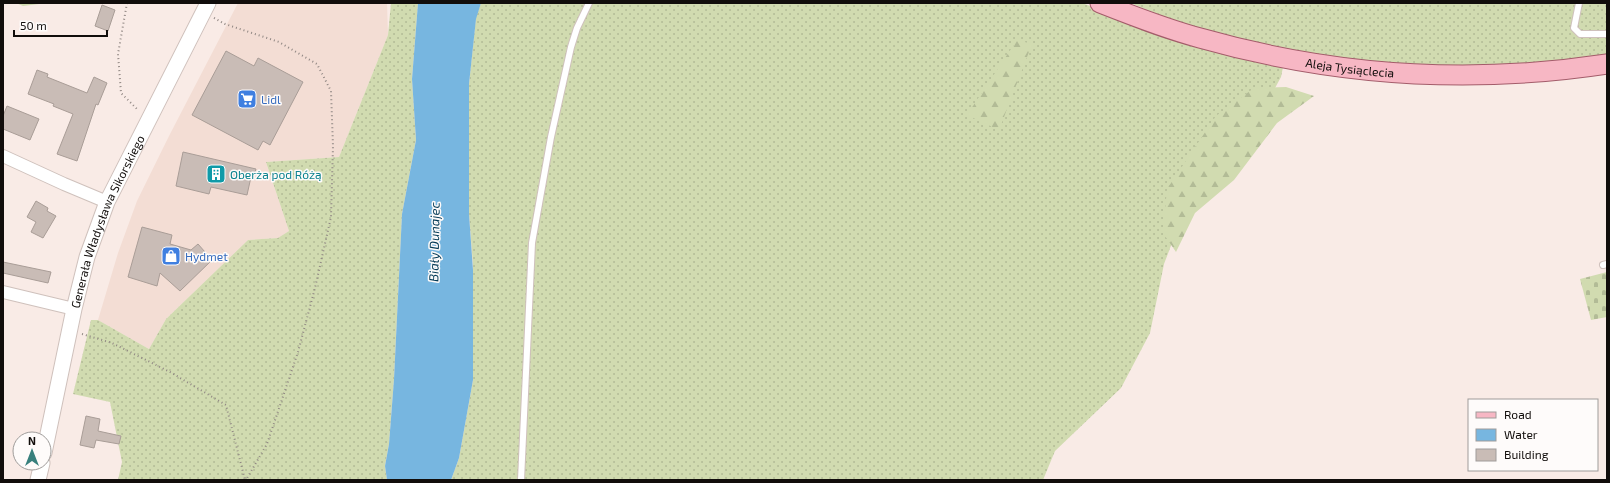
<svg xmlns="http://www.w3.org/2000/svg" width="1610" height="483" font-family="'Exo 2',sans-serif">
<defs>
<pattern id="grass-dots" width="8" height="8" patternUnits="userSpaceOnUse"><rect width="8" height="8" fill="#d1dbb0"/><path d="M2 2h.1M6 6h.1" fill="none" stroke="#b2bb96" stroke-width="1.8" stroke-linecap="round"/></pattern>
<pattern id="forest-firs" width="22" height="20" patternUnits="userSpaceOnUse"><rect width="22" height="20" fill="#d1dbb0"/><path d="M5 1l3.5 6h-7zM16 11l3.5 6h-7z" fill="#b2bb96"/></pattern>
<pattern id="cemetery-stones" width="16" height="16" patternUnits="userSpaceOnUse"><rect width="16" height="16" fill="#d1dbb0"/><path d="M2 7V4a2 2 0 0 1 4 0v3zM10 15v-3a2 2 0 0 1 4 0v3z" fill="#b2bb96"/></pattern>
</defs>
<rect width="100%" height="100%" fill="#f9ebe6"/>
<polygon fill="#f3ddd4" points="238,3 387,3 388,35 339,157 266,162 289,231 279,238 248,240 166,319 149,349 98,320 118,253 137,201 169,136"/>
<g fill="url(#grass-dots)">
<polygon points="391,3 418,3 412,79 416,140 402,214 394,379 389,444 385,466 387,480 118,480 122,462 110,402 73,394 91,320 98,320 149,349 166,319 248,240 278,238 289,231 266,162 339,157 388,35"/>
<polygon points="481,3 1082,3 1143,26 1283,67 1281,77 1268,101 1195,183 1164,264 1150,333 1121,388 1055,451 1043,480 451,480 459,458 473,380 473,265 469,214 469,84 476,17"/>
<path d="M 1130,3 L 1607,3 L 1607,54 C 1591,57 1575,61 1559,62 C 1437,74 1312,62 1195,27 C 1173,21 1151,11 1130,3 Z"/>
</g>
<g fill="url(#forest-firs)">
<polygon points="1017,40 1032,44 999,130 967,115"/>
<polygon points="1286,87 1314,96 1277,123 1234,180 1195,213 1176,252 1163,233 1167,189 1216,116 1254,88"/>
</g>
<polygon fill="url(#cemetery-stones)" points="1607,272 1607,317 1591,320 1580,279"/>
<polygon fill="#d1dbb0" points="16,3 47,3 23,6"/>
<polygon fill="#77b6e0" points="418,3 481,3 476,19 469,84 469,214 473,270 473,380 459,458 451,480 387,480 385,466 389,444 394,379 402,214 416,140 412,79"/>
<g fill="#c9bcb6" stroke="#a99d97">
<polygon points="102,5 115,10 108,31 95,26"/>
<polygon points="226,51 254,66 258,58 303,82 270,145 263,141 258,150 192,115"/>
<polygon points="37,70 48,74 47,77 87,93 94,77 107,83 98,105 96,104 77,161 57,154 73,114 53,106 54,104 28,94"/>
<polygon points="7,106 39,119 30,140 3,129 3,116"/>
<polygon points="183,152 256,169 253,178 251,177 247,195 211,187 209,194 176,186"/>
<polygon points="36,201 48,208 47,211 56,216 43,238 31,232 36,222 27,217"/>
<polygon points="142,227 172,235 170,244 191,250 198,244 212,260 180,291 160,273 157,286 128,277"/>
<polygon points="3,262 51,272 48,283 3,273"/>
<polygon points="86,416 100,419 98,431 121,436 119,444 96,440 94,448 80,445"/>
</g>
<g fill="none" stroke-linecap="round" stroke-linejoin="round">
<g stroke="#cfc1bc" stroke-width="8">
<g id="service">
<polyline points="1579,3 1574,28 1580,34 1607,34"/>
<polyline points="1603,265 1607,264"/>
<polyline points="521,480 532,243 551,137 571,47 577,28 589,3"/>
</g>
</g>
<g stroke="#cfc1bc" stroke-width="14">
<g id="minor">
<polyline points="3,156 64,184 107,202"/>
<polyline points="3,292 74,309"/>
</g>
</g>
<g stroke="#cfc1bc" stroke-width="17">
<g id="tertiary">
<path id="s1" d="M 44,453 L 74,309 L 87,257 L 107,202 L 208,3"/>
<polyline points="38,480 42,463"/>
</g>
</g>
<g stroke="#a35c6a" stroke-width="21">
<g id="primary">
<path id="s2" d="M 1100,3 C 1133,16 1166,29 1200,38 C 1334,76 1469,85 1607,64"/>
</g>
</g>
<g stroke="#908783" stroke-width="2" stroke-dasharray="1 3" stroke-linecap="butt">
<polyline points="127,3 118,54 121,93 138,110"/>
<polyline points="214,18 225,24 279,42 317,64 331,91 333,146 331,217 315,288 298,352 267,444 246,480"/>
<polyline points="82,334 112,343 170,372 226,405 245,480"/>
</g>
<use href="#service" stroke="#fff" stroke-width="6"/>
<use href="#minor" stroke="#fff" stroke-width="12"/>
<use href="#tertiary" stroke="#fff" stroke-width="15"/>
<use href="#primary" stroke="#f7b7c4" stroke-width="19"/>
</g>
<defs>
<g id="supermarket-square" transform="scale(1)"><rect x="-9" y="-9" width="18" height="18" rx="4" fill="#3f7fe0" stroke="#fefbfa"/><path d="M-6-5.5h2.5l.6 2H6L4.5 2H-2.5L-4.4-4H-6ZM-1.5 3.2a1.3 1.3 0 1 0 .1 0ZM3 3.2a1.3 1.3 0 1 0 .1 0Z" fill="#fff"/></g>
<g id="building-square" transform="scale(1)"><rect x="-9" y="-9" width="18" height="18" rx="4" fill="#0f9aa8" stroke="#fefbfa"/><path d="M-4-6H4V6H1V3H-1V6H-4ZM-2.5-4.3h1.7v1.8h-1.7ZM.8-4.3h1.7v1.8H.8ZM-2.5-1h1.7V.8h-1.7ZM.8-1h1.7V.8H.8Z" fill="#fff"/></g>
<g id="shop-square" transform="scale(1)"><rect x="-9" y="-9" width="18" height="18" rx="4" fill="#3f7fe0" stroke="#fefbfa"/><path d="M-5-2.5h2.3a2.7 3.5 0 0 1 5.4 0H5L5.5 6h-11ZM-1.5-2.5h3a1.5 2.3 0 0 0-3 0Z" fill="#fff"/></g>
</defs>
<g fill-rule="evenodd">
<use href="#supermarket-square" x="247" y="99"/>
<use href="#building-square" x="216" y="174"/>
<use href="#shop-square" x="171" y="256"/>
</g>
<g text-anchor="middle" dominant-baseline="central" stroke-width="3" stroke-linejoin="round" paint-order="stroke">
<g font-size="12" fill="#110d0b" stroke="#fefbfa">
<text stroke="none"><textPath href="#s2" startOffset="259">Aleja Tysiąclecia</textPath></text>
<text stroke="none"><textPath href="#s1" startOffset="241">Generała Władysława Sikorskiego</textPath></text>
</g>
<g font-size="12" fill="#366cbe" stroke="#fefbfa" text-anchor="start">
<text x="261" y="99">Lidl</text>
<text x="185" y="256">Hydmet</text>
</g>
<g font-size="12" fill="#0d838f" stroke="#fefbfa" text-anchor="start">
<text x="230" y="174">Oberża pod Różą</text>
</g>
<g font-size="13" font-style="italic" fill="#043a56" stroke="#fefbfa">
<text transform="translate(434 242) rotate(-89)">Biały Dunajec</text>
</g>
</g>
<rect width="1610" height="483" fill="none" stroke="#110d0b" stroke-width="8"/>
<rect x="1468" y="399" width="130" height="72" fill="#fefbfa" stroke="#9f9c9a"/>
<rect x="1476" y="412" width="20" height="6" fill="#f7b7c4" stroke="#9f9c9a"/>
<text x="1504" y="419" font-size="12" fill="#110d0b">Road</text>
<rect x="1476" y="429" width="20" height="12" fill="#77b6e0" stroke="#9f9c9a"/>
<text x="1504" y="439" font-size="12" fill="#110d0b">Water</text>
<rect x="1476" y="449" width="20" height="12" fill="#c9bcb6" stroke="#9f9c9a"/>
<text x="1504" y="459" font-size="12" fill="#110d0b">Building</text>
<g transform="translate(32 451)"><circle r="19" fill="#fefbfa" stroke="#9f9c9a"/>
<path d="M0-3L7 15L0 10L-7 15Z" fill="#38807d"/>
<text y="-6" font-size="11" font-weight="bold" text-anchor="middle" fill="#110d0b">N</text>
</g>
<path d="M14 30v6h93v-6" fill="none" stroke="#110d0b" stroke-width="2"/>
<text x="20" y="30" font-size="12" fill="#110d0b" stroke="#fefbfa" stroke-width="3" paint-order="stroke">50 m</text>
</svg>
